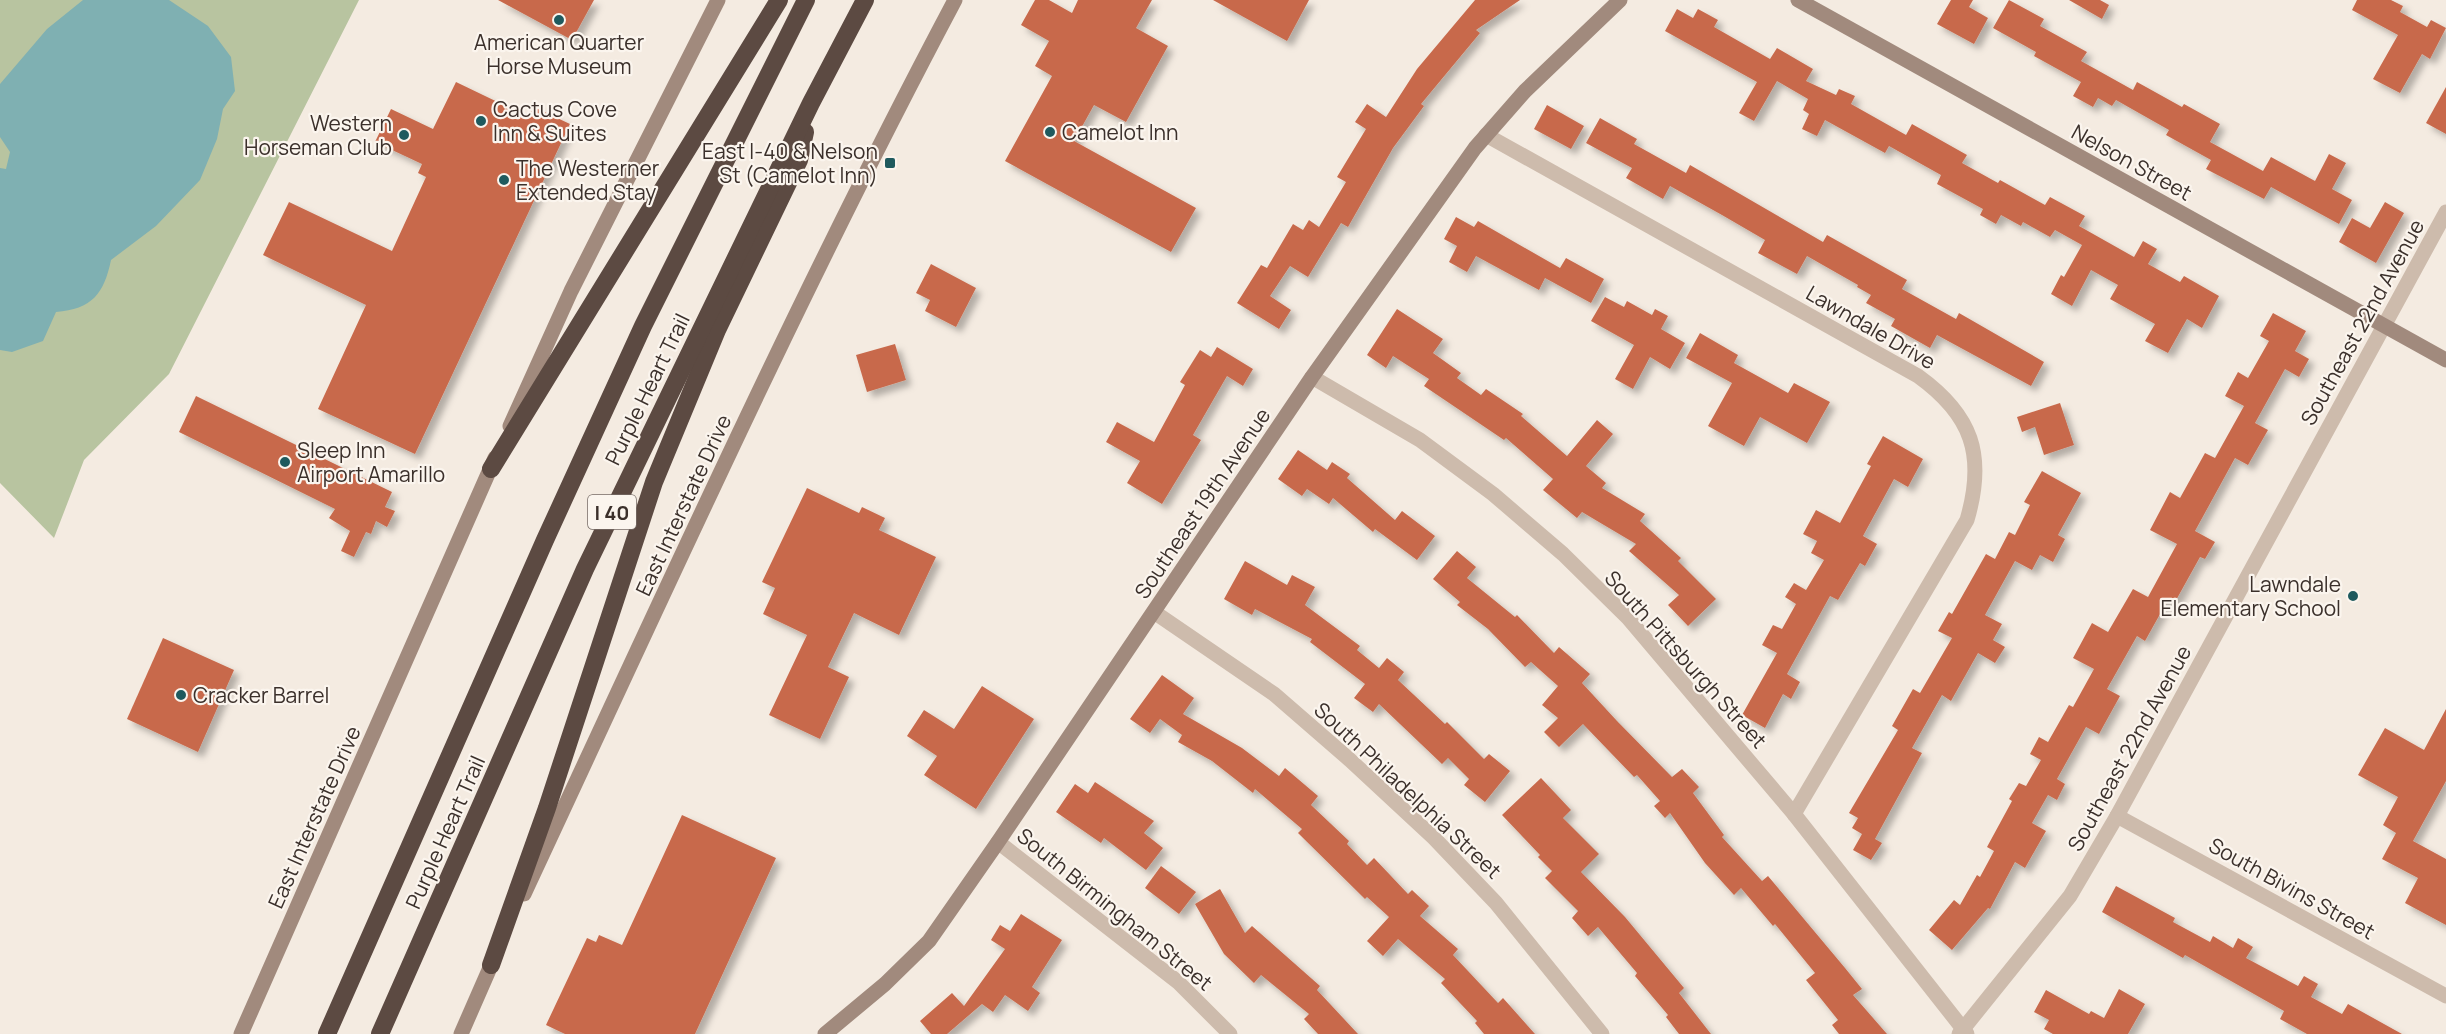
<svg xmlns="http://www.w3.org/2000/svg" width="2446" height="1034" font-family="Manrope,sans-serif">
<defs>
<filter id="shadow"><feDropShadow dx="5.5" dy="5.5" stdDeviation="3" flood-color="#0004"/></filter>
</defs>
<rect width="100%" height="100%" fill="#f4ebe1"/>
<polygon fill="#b8c4a0" points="0,0 359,0 169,374 84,460 54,538 0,483"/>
<path fill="#7fb0b2" d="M 83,0 L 169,0 L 208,26 L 231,57 L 235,91 L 223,109 L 217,139 L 200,180 L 156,226 L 111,260 C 104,294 92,309 56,312 L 43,341 L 12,352 L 0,350 L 0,168 L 6,169 L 10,152 L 0,137 L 0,84 L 47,29 Z"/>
<g fill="#c8694b" filter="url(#shadow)">
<polygon points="498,0 594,0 572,40"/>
<polygon points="1035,0 1049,0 1072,13 1078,0 1152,0 1136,28 1168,46 1126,122 1094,105 1074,141 1196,208 1171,252 1005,161 1052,76 1035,66 1049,41 1021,25"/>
<polygon points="1213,0 1309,0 1287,41"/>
<polygon points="1475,0 1520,0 1476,30 1480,33 1421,104 1424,106 1393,148 1348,227 1341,223 1308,277 1290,266 1270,296 1291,310 1279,329 1237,303 1261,265 1267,268 1293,224 1303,230 1309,220 1319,227 1346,182 1337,177 1366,129 1355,122 1367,104 1386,117 1417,69"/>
<polygon points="1951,0 1973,0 1969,7 1988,18 1974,44 1937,24"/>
<polygon points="2009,0 2044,19 2040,26 2087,52 2081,61 2133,90 2137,82 2182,107 2184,104 2220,124 2210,142 2263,171 2271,157 2315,181 2329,154 2346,163 2332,189 2352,200 2339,224 2271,187 2264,199 2206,169 2211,160 2166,135 2169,130 2116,100 2112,106 2098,98 2093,107 2073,96 2081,82 2034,56 2036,52 1993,28"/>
<polygon points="2069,0 2100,0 2109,5 2102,19"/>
<polygon points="2357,0 2391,0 2403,6 2400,12 2427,27 2431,20 2446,28 2430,59 2422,54 2400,93 2373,79 2398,35 2352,10"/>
<polygon points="1677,9 1693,18 1698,9 1718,20 1714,27 1770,59 1777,48 1813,69 1806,81 1836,95 1839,89 1855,96 1851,104 1906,135 1912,124 1967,155 1962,163 1998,183 2000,180 2045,205 2050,197 2085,216 2079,226 2134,257 2143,241 2157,249 2148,264 2180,282 2184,276 2219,296 2202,328 2187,319 2168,353 2145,341 2155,324 2110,299 2118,285 2091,270 2072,306 2051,294 2061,275 2064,277 2082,245 2055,230 2050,237 2023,222 2021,226 2001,215 1996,224 1980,215 1983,209 1937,184 1941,175 1889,146 1885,153 1825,120 1817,136 1802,129 1809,114 1803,110 1808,99 1777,81 1754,121 1739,113 1757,82 1665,31"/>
<polygon points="456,82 510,108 513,119 538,109 570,124 415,454 318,409 366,305 263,255 289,202 392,251 426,177 418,173 422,164 375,142 391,109 433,129"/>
<polygon points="2446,87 2446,134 2426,123"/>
<polygon points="1547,105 1584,126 1571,149 1534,129"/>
<polygon points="1600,118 1637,139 1634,144 1686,173 1690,165 1823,242 1827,235 1907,280 1902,289 1956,319 1959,313 2044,362 2031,386 1937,335 1930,348 1891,326 1895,319 1866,303 1871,295 1857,287 1858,285 1807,256 1797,274 1758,253 1765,240 1722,215 1670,186 1663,199 1626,178 1632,168 1586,143"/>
<polygon points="2385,202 2404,213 2376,263 2339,242 2352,218 2370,228"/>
<polygon points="1456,217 1474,227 1478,221 1560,268 1566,258 1604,279 1591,303 1545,278 1539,290 1476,256 1467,272 1449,262 1457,246 1444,239"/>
<polygon points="931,264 976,288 956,327 925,311 930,300 916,293"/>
<polygon points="1605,297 1624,307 1627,301 1652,315 1655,309 1668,316 1661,329 1685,343 1670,369 1650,357 1633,389 1615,379 1634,345 1591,321"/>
<polygon points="1397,309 1443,339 1433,353 1461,373 1457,378 1481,395 1486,389 1523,414 1521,416 1567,456 1597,420 1613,434 1586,466 1606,483 1602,488 1645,514 1640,521 1681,558 1678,561 1716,599 1688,626 1668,605 1679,595 1629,551 1636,544 1582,512 1577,518 1543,490 1553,479 1506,438 1504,440 1424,386 1429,379 1393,356 1386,368 1367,355"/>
<polygon points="2273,313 2306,331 2295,351 2309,359 2299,377 2285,369 2255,423 2268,430 2248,465 2235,458 2195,531 2215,542 2205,559 2200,557 2175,602 2169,598 2145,641 2137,636 2107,689 2120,696 2099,734 2086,727 2057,779 2065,784 2057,800 2048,795 2032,823 2046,831 2025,868 2015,862 1990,909 1988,908 1952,950 1929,930 1954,900 1960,905 1977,875 1980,877 1994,851 1987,847 2012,801 2009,799 2019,783 2026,786 2041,760 2030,754 2039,737 2048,742 2069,705 2073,707 2094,669 2073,658 2092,623 2108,632 2133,589 2148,597 2177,544 2150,530 2170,492 2180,498 2205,453 2215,458 2244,406 2225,396 2238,372 2248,378 2269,341 2260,336"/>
<polygon points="1700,333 1738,355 1734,363 1788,393 1794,383 1830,402 1807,443 1760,417 1744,446 1708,426 1732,383 1686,358"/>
<polygon points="895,344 906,380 867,392 856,355"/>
<polygon points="1217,347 1253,369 1243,386 1227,376 1193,435 1201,440 1162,504 1127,483 1140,461 1106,442 1117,422 1154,442 1185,385 1180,382 1200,350 1211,357"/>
<polygon points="196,396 392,492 385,507 395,511 387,527 376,521 371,534 366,532 354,557 341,551 350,531 329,518 335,509 179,432"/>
<polygon points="2060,403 2074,445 2044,455 2035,427 2022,432 2017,417"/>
<polygon points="1883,436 1923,459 1908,487 1894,479 1863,536 1877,544 1865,566 1860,563 1838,600 1830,596 1787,674 1800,682 1791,699 1783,694 1765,728 1742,715 1777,653 1762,645 1773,625 1782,629 1796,604 1785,597 1794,583 1806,590 1824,560 1811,553 1817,541 1803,534 1816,510 1840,523 1871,466 1867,464"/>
<polygon points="1298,450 1327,470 1332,462 1350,474 1347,478 1395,520 1402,511 1435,536 1417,560 1375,529 1373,532 1333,498 1329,504 1307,489 1302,496 1278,479"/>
<polygon points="2042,471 2081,493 2058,535 2065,539 2053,562 2040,555 2032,570 2015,561 1985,615 2002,624 1993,640 2005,647 1995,663 1978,653 1951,701 1942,695 1912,748 1922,753 1875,839 1882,843 1871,860 1853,850 1862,834 1852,828 1858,818 1849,813 1898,730 1892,726 1913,689 1920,693 1952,638 1938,631 1949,612 1952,614 1986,554 1995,559 2009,532 2015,535 2030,505 2024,502"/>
<polygon points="807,488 859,513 862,507 885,518 879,530 936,557 899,635 854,613 828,667 849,677 820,739 769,715 807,635 763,614 775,588 762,582"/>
<polygon points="1457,551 1476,567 1467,578 1515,617 1517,615 1554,653 1559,647 1590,674 1582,683 1617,721 1672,777 1682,769 1699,787 1693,793 1724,835 1722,837 1762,881 1768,876 1845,968 1862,989 1853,995 1887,1034 1839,1034 1832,1025 1838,1020 1806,980 1815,973 1775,924 1773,926 1741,888 1734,895 1705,863 1670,813 1665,818 1654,806 1660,801 1637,775 1634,777 1583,724 1559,747 1544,732 1558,718 1542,705 1558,686 1531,662 1525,667 1488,629 1457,605 1460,602 1433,579"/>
<polygon points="1245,561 1287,585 1292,575 1315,587 1305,605 1360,646 1357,650 1379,668 1387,658 1404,672 1398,680 1445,724 1447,722 1484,759 1489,754 1510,771 1485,802 1464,785 1469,779 1448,758 1442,764 1379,704 1373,712 1354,698 1365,684 1310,642 1312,639 1255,609 1252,615 1224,599"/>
<polygon points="163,638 234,670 198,752 127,719"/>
<polygon points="1162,675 1194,698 1183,714 1242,748 1279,776 1285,768 1318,796 1311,805 1349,841 1347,844 1367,865 1374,858 1408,894 1412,890 1429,906 1420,916 1458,949 1453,955 1498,1003 1503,998 1535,1034 1484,1034 1475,1023 1477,1021 1441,983 1445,979 1398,939 1383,956 1367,941 1389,917 1367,897 1365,899 1298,833 1302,829 1255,789 1253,793 1212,761 1178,742 1182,735 1160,719 1150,733 1130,719"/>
<polygon points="982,686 1034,719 976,809 924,775 937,756 907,736 924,710 954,729"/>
<polygon points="2446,709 2446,781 2413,841 2446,859 2446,925 2405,903 2418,878 2382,859 2396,833 2383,825 2398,797 2358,775 2385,728 2424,750"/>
<polygon points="1541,778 1571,810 1563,818 1599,854 1581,872 1625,917 1684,988 1679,993 1711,1034 1679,1034 1666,1017 1668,1015 1635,976 1637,973 1598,927 1588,936 1572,918 1578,911 1545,878 1552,871 1538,857 1540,855 1502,815"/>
<polygon points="1095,782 1154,821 1144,833 1163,848 1146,870 1104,838 1101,843 1056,812 1075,784 1088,793"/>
<polygon points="682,815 776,858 695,1034 565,1034 546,1025 587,938 596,942 599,935 622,945"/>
<polygon points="1161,866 1196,892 1179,914 1145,888"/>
<polygon points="2116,886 2175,918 2173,922 2210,942 2213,936 2233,948 2238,938 2253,947 2246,958 2298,986 2304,976 2318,984 2311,997 2342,1014 2348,1004 2402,1034 2307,1034 2280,1019 2284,1011 2185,955 2183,958 2102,912"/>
<polygon points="1220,889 1245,933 1252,926 1320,986 1317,990 1358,1034 1318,1034 1304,1019 1309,1014 1261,975 1254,983 1224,954 1195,904"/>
<polygon points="1021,914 1062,940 1032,987 1040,993 1028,1011 1005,995 993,1012 982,1004 947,1034 931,1034 920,1021 952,993 964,1006 1005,949 991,940 1000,925 1010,931"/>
<polygon points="2119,989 2145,1004 2128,1034 2053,1034 2044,1029 2049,1020 2034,1012 2046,990 2089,1014 2091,1011 2104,1018"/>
</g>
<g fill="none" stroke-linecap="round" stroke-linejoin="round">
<g stroke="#cdbbac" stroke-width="15">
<path d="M 1486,135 L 1918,376 C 1972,415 1986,455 1967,520 L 1794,814"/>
<polyline points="1312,377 1420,440 1493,494 1563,554 1628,618 1794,814 1967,1034"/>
<polyline points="1154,612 1274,694 1350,760 1434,838 1496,903 1602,1034"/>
<polyline points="2117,816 2446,996"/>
<polyline points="998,842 1178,982 1230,1034"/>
<polyline points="1959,1034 2070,896 2117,816 2446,212"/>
</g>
<g stroke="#a18a7d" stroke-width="15">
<polyline points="1798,0 2446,360"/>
<polyline points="510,426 571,291 718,0"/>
<path d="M 524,894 C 664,594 800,292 955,0"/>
<polyline points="241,1034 495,458"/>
<polyline points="461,1034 496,954"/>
<polyline points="825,1034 885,984 929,941 998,842 1312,377 1475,148 1525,91 1620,0"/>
</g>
<g stroke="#5c4a42" stroke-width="18">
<polyline points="491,469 779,0"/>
<polyline points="491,965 547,808 654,482 717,330 799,160 805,132"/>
<polyline points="327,1034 545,540 643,326 806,0"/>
<polyline points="380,1034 585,569 811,103 865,0"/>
</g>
</g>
<g fill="#1f5a5e" stroke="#fbf5ee" stroke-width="2">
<circle cx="559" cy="20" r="6"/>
<circle cx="481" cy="121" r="6"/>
<circle cx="1050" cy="132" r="6"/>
<circle cx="404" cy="135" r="6"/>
<rect x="884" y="157" width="12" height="12" rx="3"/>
<circle cx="504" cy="180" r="6"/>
<circle cx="285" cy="462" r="6"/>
<circle cx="2353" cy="596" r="6"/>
<circle cx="181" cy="695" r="6"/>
</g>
<g text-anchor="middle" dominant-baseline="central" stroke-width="4.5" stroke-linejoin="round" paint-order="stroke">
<rect fill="#fbf5ee" stroke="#756b66" stroke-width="1.5" x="588" y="495" width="48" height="34" rx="4.5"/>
<g font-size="20" font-weight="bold" fill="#3b302b">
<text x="612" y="512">I 40</text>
</g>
<g font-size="21" fill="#3b302b" stroke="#fbf5ee" text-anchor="start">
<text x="559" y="42" text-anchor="middle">American Quarter<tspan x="559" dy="24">Horse Museum</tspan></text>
<text x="493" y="109">Cactus Cove<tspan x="493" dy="24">Inn &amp; Suites</tspan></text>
<text x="392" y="123" text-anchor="end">Western<tspan x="392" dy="24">Horseman Club</tspan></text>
<text x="1062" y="132">Camelot Inn</text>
<text x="878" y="151" text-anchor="end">East I-40 &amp; Nelson<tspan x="878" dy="24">St (Camelot Inn)</tspan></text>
<text x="516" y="168">The Westerner<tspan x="516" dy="24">Extended Stay</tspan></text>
<text x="297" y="450">Sleep Inn<tspan x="297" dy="24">Airport Amarillo</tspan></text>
<text x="2341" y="584" text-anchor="end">Lawndale<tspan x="2341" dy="24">Elementary School</tspan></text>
<text x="193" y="695">Cracker Barrel</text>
</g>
<g font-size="21" fill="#3b302b" stroke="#fbf5ee">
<text transform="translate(2132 162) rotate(29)">Nelson Street</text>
<text transform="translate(2362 322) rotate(-61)">Southeast 22nd Avenue</text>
<text transform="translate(1871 327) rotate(30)">Lawndale Drive</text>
<text transform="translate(647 389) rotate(-64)">Purple Heart Trail</text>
<text transform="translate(1202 503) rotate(-56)">Southeast 19th Avenue</text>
<text transform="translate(683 505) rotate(-65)">East Interstate Drive</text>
<text transform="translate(1686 659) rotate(48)">South Pittsburgh Street</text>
<text transform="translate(2129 748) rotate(-61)">Southeast 22nd Avenue</text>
<text transform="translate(1408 790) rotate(43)">South Philadelphia Street</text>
<text transform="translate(314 817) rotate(-66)">East Interstate Drive</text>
<text transform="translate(445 832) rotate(-66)">Purple Heart Trail</text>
<text transform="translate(2292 888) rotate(29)">South Bivins Street</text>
<text transform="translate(1115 909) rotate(39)">South Birmingham Street</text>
</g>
</g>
</svg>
